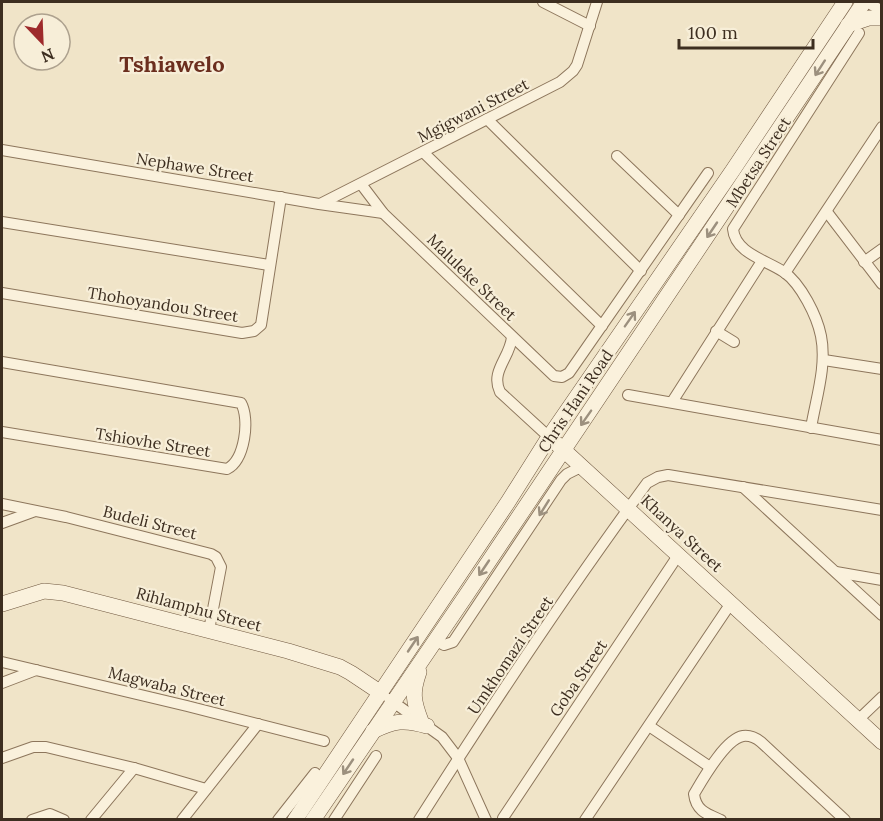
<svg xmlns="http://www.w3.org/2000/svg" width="883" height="821" font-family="Lora,serif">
<rect width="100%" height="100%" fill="#f0e4c8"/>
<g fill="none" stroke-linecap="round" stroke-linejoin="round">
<g stroke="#8d765c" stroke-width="12">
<g id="street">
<polyline points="543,2 590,26"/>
<polyline points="867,2 882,11"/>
<polyline points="487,119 641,271"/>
<polyline points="2,150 319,204 383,213"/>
<polyline points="423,152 602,326"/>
<polyline points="617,156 679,215"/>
<polyline points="361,184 383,213 554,376 562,377 569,373 708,173"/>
<polyline points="320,204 560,82 573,71 577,65 597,2"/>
<polyline points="827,212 882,284"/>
<polyline points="2,222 269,265"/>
<polyline points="864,262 882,249"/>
<polyline points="785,273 882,127"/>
<polyline points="2,293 242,333 254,331 261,325 281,197"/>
<polyline points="716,331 734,342"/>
<path d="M 512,337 C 510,358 490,371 500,392 L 549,437"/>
<polyline points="824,360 882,369"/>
<path d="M 2,362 L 241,403 C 250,419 245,460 227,469 L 2,432"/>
<polyline points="628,395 882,440"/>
<polyline points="672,402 762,261"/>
<path d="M 811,428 C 816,398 827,366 821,336 C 817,316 801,284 784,272 C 766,260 735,253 733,229 L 859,33"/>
<polyline points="743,487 882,615"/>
<polyline points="2,504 66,517 211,554 216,557 221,567 209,630"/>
<polyline points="2,523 35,511"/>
<polyline points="836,572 882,580"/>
<polyline points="434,640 444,645 453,642 561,480 567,474 583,466"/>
<polyline points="2,662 187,706 324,741"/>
<polyline points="2,683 36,670"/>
<polyline points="389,699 442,737 458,758 486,820"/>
<polyline points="858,720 882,697"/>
<polyline points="649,726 710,767"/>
<polyline points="2,758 33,747 46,747 134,768 206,789"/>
<polyline points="503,818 679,554"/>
<polyline points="32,820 50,814 64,820"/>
<polyline points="91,820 134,768"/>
<polyline points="182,820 258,724"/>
<polyline points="278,820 315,773"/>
<polyline points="334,820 376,756"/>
<path d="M 419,820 C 492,705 567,592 647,483 L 658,477 L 668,475 L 882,510"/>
<polyline points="585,820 731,603"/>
<path d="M 721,820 C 707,814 696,811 694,794 C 703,779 725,739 743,736 C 750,735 756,738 761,742 L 845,820"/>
</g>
</g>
<g stroke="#6f573f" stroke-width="16">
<g id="secondary">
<polyline points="848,25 869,18 882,18"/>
<polyline points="557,444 882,742"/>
<polyline points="2,604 44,591 63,593 288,651 340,667 351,673 381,693"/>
<path d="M 419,672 C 412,692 413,701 421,721"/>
<path d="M 373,731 C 394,721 404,719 427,726"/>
<polyline points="295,820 508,502 549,437 733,170 845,2"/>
<polyline points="313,820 465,597 864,2"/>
</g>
</g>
<use href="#street" stroke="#faf1dc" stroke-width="10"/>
<use href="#secondary" stroke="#faf1dc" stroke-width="15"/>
</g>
<defs><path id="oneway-shaft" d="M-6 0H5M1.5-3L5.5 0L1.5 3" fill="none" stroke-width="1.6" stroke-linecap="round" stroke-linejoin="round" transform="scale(1.5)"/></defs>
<g stroke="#9c907e">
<use href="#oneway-shaft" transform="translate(820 68) rotate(123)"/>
<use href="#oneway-shaft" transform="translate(712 230) rotate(124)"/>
<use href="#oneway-shaft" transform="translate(630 319) rotate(-55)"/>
<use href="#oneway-shaft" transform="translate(586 418) rotate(125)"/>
<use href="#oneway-shaft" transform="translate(544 508) rotate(122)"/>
<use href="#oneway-shaft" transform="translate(484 568) rotate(124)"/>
<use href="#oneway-shaft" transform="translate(413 644) rotate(-56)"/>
<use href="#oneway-shaft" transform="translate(348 767) rotate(124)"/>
</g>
<g text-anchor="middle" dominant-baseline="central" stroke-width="4.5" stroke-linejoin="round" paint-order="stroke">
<g font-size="16" fill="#3d2e20" stroke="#f7eed8">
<text transform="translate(473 110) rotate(-27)">Mgigwani Street</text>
<text transform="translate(758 162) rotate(-57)">Mbetsa Street</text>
<text transform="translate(195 167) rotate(9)">Nephawe Street</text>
<text transform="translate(472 277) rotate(44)">Maluleke Street</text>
<text transform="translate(163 304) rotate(9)">Thohoyandou Street</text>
<text transform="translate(575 401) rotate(-56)">Chris Hani Road</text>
<text transform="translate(153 442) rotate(9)">Tshiovhe Street</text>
<text transform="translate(150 522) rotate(14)">Budeli Street</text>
<text transform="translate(682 533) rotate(43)">Khanya Street</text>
<text transform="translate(199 609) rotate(15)">Rihlamphu Street</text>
<text transform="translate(510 655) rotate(-56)">Umkhomazi Street</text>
<text transform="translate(578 678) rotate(-56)">Goba Street</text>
<text transform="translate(167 686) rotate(14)">Magwaba Street</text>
</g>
<g font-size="22" font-weight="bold" fill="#6b2e1e" stroke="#f7eed8">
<text x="172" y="64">Tshiawelo</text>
</g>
</g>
<rect width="883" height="821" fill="none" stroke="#3d2e20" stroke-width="6"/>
<g transform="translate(42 42) rotate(157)"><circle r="28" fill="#f7eed8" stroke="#ada18e" stroke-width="1.5"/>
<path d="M0-4.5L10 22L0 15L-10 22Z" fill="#9e2a2b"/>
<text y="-9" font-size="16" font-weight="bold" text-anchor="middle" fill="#3d2e20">N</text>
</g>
<path d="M679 39v9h134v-9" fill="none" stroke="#3d2e20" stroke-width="3"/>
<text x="688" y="39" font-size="18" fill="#3d2e20" stroke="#f7eed8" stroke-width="4.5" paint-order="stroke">100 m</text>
</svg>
